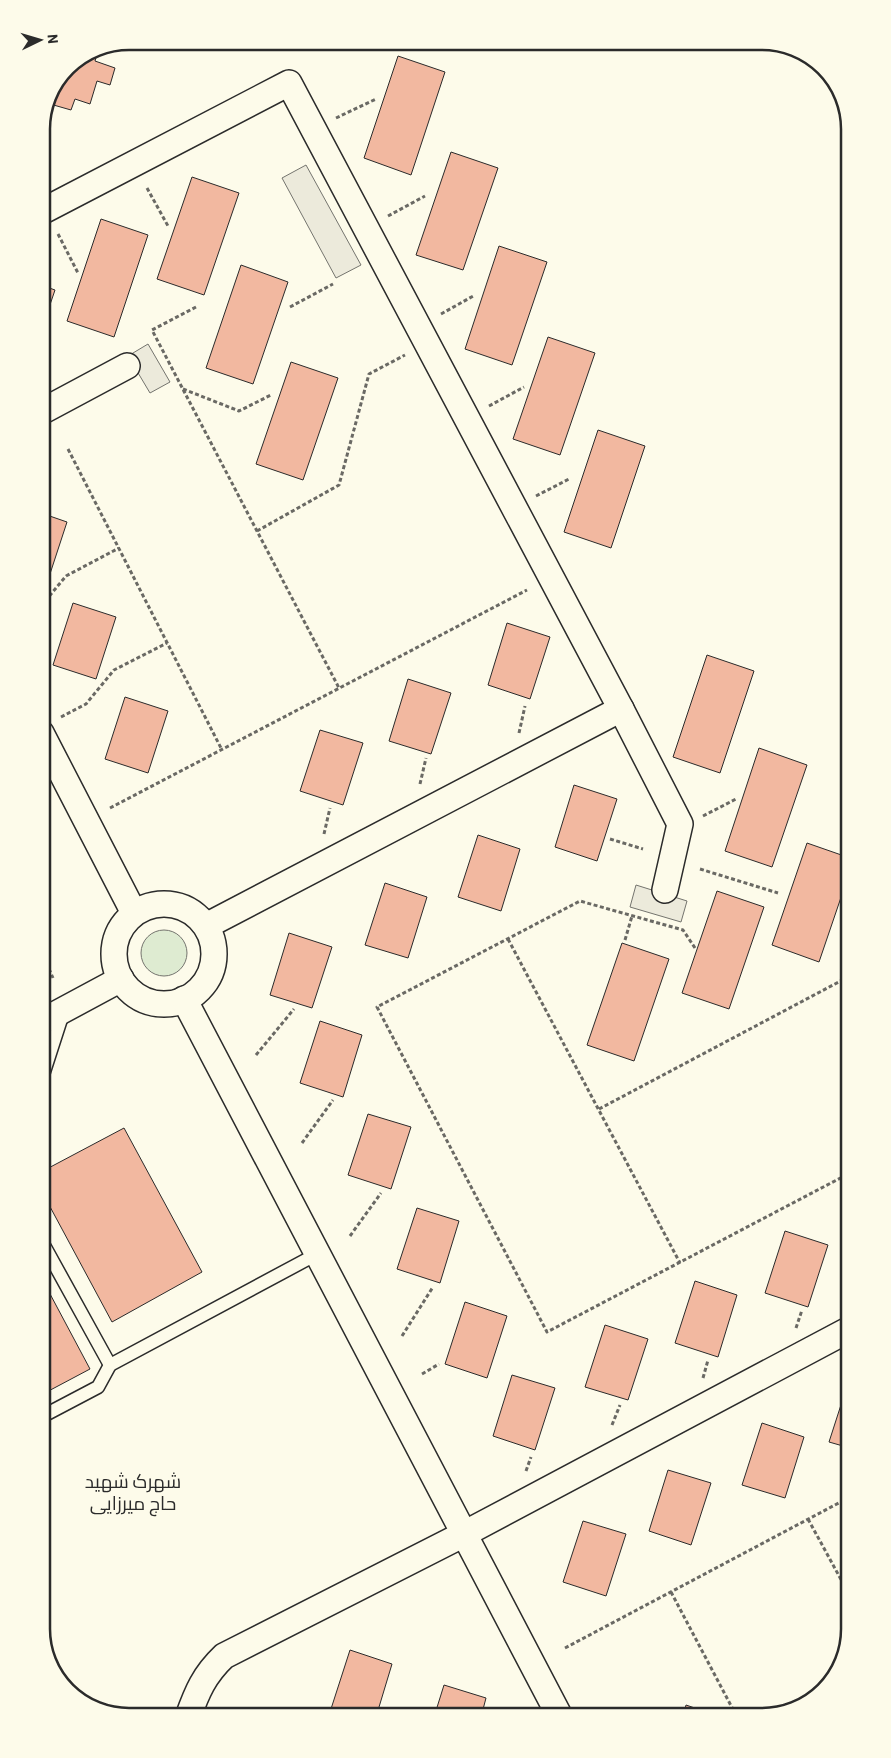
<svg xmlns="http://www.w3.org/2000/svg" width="891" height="1758" font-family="Barlow,Cairo,sans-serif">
<rect width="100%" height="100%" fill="#fdfbea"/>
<circle fill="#deebd1" stroke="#74746e" cx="164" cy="953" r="23"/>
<g fill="#eceadb" stroke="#74746e">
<polygon points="306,165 361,265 336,278 282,178"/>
<polygon points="148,344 170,382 150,393 128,356"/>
<polygon points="636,885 687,901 681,922 630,907"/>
</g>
<g fill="#f2b8a0" stroke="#2b2b2b">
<polygon points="99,47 95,61 115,68 110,85 97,81 90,104 75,99 71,110 50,104 67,67 96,48"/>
<polygon points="398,56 445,72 411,175 364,158"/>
<polygon points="451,152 498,168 463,270 416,255"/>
<polygon points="192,177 239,193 204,295 157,279"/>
<polygon points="101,219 148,235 114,337 67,321"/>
<polygon points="499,246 547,262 512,365 465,349"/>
<polygon points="241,265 288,282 253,384 206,368"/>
<polygon points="41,285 55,290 41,331"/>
<polygon points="548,337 595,353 560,455 513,439"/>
<polygon points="291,362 338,378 303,480 256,464"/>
<polygon points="598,430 645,446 611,548 564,532"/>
<polygon points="41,513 67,522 47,583 41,581"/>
<polygon points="73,603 116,617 96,679 53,665"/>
<polygon points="507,623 550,637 530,699 488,685"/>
<polygon points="707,655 754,671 720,773 673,757"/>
<polygon points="408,679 451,693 431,754 389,741"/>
<polygon points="125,697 168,711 148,773 105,759"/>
<polygon points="320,730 363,743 343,805 300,791"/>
<polygon points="759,748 807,765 772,867 725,851"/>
<polygon points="574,785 617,799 597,861 555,847"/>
<polygon points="478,835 520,849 501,911 458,897"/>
<polygon points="807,843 850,858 850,871 819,962 772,945"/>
<polygon points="385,883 427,897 408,958 365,945"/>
<polygon points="717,891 764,907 729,1009 682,993"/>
<polygon points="289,933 332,947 312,1008 270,995"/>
<polygon points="622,943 669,959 634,1061 587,1045"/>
<polygon points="320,1021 362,1035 343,1097 300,1083"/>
<polygon points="368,1114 411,1127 391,1189 348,1175"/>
<polygon points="124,1128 202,1272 112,1322 41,1190 41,1172"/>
<polygon points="417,1208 459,1221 440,1283 397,1269"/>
<polygon points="785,1231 828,1245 808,1307 765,1293"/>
<polygon points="41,1277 90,1369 41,1395"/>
<polygon points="695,1281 737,1295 718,1357 675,1343"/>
<polygon points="465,1302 507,1316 487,1378 445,1364"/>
<polygon points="605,1325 648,1339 628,1400 585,1387"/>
<polygon points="512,1375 555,1388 535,1450 493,1436"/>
<polygon points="849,1380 850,1380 850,1448 829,1442"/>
<polygon points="762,1423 804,1437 785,1498 742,1485"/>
<polygon points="668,1470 711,1483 691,1545 649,1531"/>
<polygon points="583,1521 626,1534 606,1596 563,1582"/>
<polygon points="350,1650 392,1664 376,1717 345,1717 330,1712"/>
<polygon points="444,1685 486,1698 481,1717 434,1717"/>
<polygon points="686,1705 721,1717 683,1717"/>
</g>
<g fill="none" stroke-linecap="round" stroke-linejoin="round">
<g stroke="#2b2b2b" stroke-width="15">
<g id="lane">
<polyline points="41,1076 43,1075 64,1010"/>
<polyline points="41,1240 110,1365"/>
<polyline points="41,1417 98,1387 110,1365 317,1254"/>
</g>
</g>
<g stroke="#2b2b2b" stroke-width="28">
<g id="street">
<polyline points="41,212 289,83 621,709 680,824 665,890"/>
<polyline points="41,412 127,366"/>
<polyline points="41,733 134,913"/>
<circle cx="164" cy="954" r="50"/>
<polyline points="206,926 621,709"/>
<polyline points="184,999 560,1717"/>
<polyline points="41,1022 121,979"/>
<path d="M 188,1717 C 197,1692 204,1675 224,1656 L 464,1534 L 850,1329"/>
</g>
</g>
<g stroke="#6a6964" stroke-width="3" stroke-dasharray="4 2.5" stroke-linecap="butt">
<polyline points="336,118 376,99"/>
<polyline points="147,188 168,226"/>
<polyline points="388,216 425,196"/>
<polyline points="58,234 78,273"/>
<polyline points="196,307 152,330 339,688"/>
<polyline points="290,307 333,284"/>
<polyline points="441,314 475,295"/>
<polyline points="183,389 239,411 271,395"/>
<polyline points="489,406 524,387"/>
<polyline points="68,449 222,750"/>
<polyline points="536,496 569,479"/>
<polyline points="257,531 339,485 369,374 405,355"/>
<polyline points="41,606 66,576 119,548"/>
<polyline points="61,717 86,704 114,670 167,643"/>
<polyline points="519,733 525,706"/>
<polyline points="420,784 426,758"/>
<polyline points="110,808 527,590"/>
<polyline points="703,816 736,799"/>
<polyline points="324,834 330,808"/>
<polyline points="610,839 643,849"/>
<polyline points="700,869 778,893"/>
<polyline points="508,939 680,1263"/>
<polyline points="625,940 632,916"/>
<polyline points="695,948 683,930 580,901 377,1007 547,1332 850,1173"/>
<polyline points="41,951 53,978"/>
<polyline points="256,1055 294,1009"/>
<polyline points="599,1109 850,976"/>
<polyline points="302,1143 333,1100"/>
<polyline points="350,1236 381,1193"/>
<polyline points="796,1328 802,1310"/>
<polyline points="402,1336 433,1287"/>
<polyline points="422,1374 439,1364"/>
<polyline points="703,1378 708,1360"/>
<polyline points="612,1425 620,1405"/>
<polyline points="526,1471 531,1457"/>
<polyline points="808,1519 850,1596"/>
<polyline points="671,1592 737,1717"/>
<polyline points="565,1648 850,1497"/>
</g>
<use href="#lane" stroke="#fdfbea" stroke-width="12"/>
<use href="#street" stroke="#fdfbea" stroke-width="25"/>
</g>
<g text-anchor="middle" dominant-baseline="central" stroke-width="4" stroke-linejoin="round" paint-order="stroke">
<g font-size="19" fill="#2b2b2b" stroke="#fdfbea">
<text x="133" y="1480">شهرک شهید<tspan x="133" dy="22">حاج میرزایی</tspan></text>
</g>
</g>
<path d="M0 0H891V1758H0ZM129 50H762A79 79 0 0 1 841 129V1629A79 79 0 0 1 762 1708H129A79 79 0 0 1 50 1629V129A79 79 0 0 1 129 50Z" fill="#fdfbea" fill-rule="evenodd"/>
<path fill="none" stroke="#2b2b2b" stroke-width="2.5" d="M129 50H762A79 79 0 0 1 841 129V1629A79 79 0 0 1 762 1708H129A79 79 0 0 1 50 1629V129A79 79 0 0 1 129 50Z"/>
<g transform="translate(40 40) rotate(85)" stroke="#fdfbea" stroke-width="4" paint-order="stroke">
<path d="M0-4L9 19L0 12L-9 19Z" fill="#2b2b2b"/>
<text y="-8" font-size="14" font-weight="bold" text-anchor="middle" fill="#2b2b2b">N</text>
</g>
</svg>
